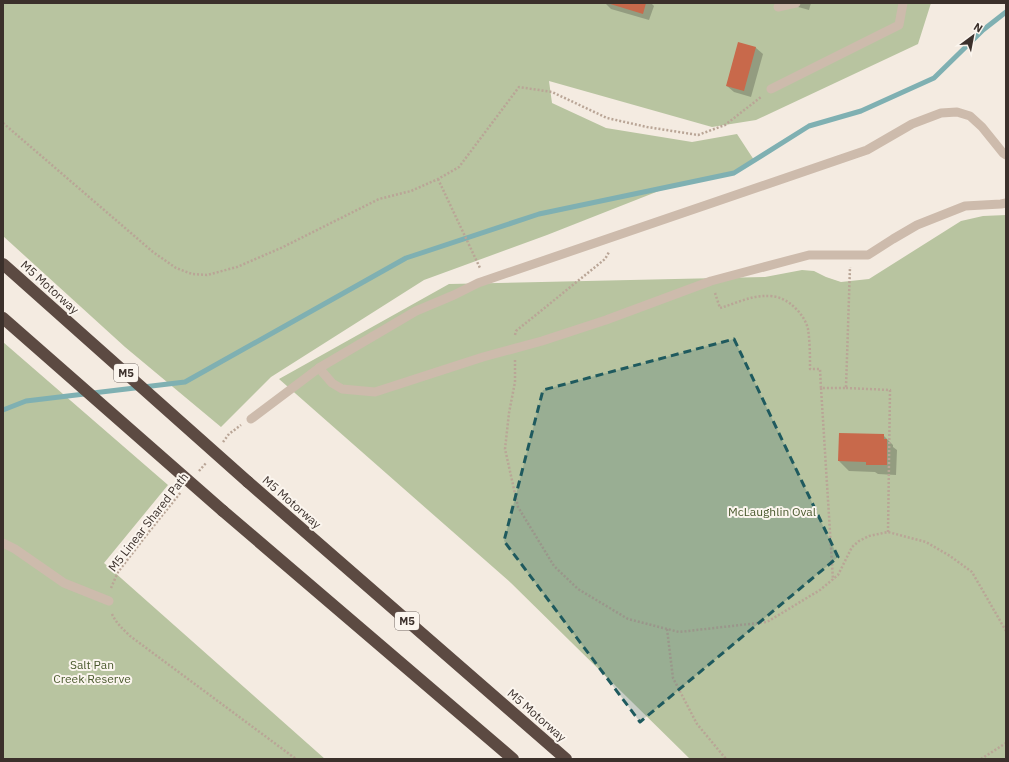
<svg xmlns="http://www.w3.org/2000/svg" width="1009" height="762" font-family="'IBM Plex Sans',sans-serif">
<rect width="100%" height="100%" fill="#f4ebe1"/>
<g fill="#b8c4a0">
<polygon points="3,3 931,3 918,44 756,120 712,127 549,81 552,103 606,128 692,142 737,134 754,160 734,173 674,185 547,235 424,280 271,377 221,427 125,347 3,236"/>
<polygon points="1006,215 1006,759 690,759 511,583 279,379 449,284 765,277 802,270 814,271 826,277 841,282 869,279 961,221 983,216"/>
<polygon points="3,342 168,485 104,563 325,759 3,759"/>
</g>
<g fill="#0003">
<polygon points="605,3 651,3 654,6 649,20 611,9"/>
<polygon points="784,3 811,3 809,10"/>
<polygon points="739,43 756,48 763,54 751,97 734,92 727,86"/>
<polygon points="883,435 893,445 893,447 897,450 896,475 878,474 875,472 849,471 839,461"/>
</g>
<g fill="none" stroke-linecap="round" stroke-linejoin="round">
<polyline stroke="#7fb0b2" stroke-width="5" points="3,410 26,401 185,382 406,258 539,214 734,173 809,126 861,111 934,78 983,30 1006,12"/>
</g>
<g fill="#c8694b">
<polygon points="607,3 646,3 643,14"/>
<polygon points="738,42 756,47 744,91 726,86"/>
<polygon points="839,433 884,434 884,439 887,439 887,465 866,465 866,462 838,461"/>
</g>
<g fill="none" stroke-linecap="round" stroke-linejoin="round">
<g stroke="#b9a596" stroke-width="2.5" stroke-dasharray="2 2" stroke-linecap="butt">
<polyline points="3,123 153,252 176,268 192,274 207,275 237,267 281,248 379,199 411,191 438,179 459,167 519,87 552,92 607,118 647,127 698,135 725,125 761,97"/>
<polyline points="438,179 480,268"/>
<path d="M 715,293 L 720,308 C 734,304 750,296 765,296 C 769,296 775,296 780,298 C 792,302 805,316 808,329 C 810,342 810,356 810,369 L 820,369 L 821,388 L 846,388 L 850,267"/>
<polyline points="515,335 516,331 605,259 609,252"/>
<polyline points="515,360 515,382 509,413 505,449 518,507 554,566 578,589 628,619 679,632 767,622 820,590 838,575 852,547 859,541 869,536 888,532 926,542 950,556 972,572 1006,631"/>
<polyline points="821,388 833,580"/>
<polyline points="846,388 890,390 888,532"/>
<polyline points="223,442 229,434 241,425"/>
<polyline points="199,471 206,463"/>
<polyline points="111,588 118,572 148,533 181,492"/>
<path d="M 112,614 C 116,623 123,629 130,636 L 296,759"/>
<polyline points="667,629 673,678 697,724 726,759"/>
<polyline points="981,759 1006,743"/>
</g>
<g stroke="#cdbbac" stroke-width="9">
<polyline points="778,7 796,3"/>
<polyline points="771,89 899,25 903,3"/>
<polyline points="319,368 332,383 342,389 375,392 483,357 542,341 606,320 711,281 809,255 868,255 893,239 917,225 965,206 1001,204 1006,203"/>
<polyline points="251,419 319,368 416,311 454,295 478,283 867,150 912,124 941,113 957,112 970,116 982,127 1003,153 1006,155"/>
<polyline points="3,543 15,549 64,583 109,601"/>
</g>
<g stroke="#5c4a42" stroke-width="12">
<polyline points="248,482 566,759"/>
<polyline points="223,511 513,759"/>
</g>
<g stroke="#5c4a42" stroke-width="12">
<polyline points="3,264 248,482"/>
<polyline points="3,318 223,511"/>
</g>
</g>
<path fill="#1f5a5e" fill-opacity="0.2" stroke="#1f5a5e" stroke-width="3" stroke-dasharray="8 5" stroke-linejoin="round" d="M 734,339 L 838,557 L 640,722 L 504,541 L 543,390 Z"/>
<g text-anchor="middle" dominant-baseline="central" stroke-width="4" stroke-linejoin="round" paint-order="stroke">
<g fill="#fbf5ee" stroke="#756b66" stroke-width="1">
<rect x="114" y="364" width="24" height="18" rx="3"/>
<rect x="395" y="612" width="24" height="18" rx="3"/>
</g>
<g font-size="11" font-weight="bold" fill="#3b302b">
<text x="126" y="373">M5</text>
<text x="407" y="621">M5</text>
</g>
<g font-size="12" fill="#3b302b" stroke="#fbf5ee">
<text transform="translate(50 287) rotate(42)">M5 Motorway</text>
<text transform="translate(292 502) rotate(41)">M5 Motorway</text>
<text transform="translate(148 522) rotate(-52)">M5 Linear Shared Path</text>
<text transform="translate(537 715) rotate(41)">M5 Motorway</text>
</g>
<g font-size="12" fill="#4a5a2e" stroke="#fbf5ee">
<text x="772" y="511">McLaughlin Oval</text>
<text x="92" y="664">Salt Pan<tspan x="92" dy="14">Creek Reserve</tspan></text>
</g>
</g>
<rect width="1009" height="762" fill="none" stroke="#3b302b" stroke-width="8"/>
<g transform="translate(973 36) rotate(32)" stroke="#fbf5ee" stroke-width="3" paint-order="stroke">
<path d="M0-3L7 15L0 10L-7 15Z" fill="#3b302b"/>
<text y="-6" font-size="11" font-weight="bold" text-anchor="middle" fill="#3b302b">N</text>
</g>
</svg>
